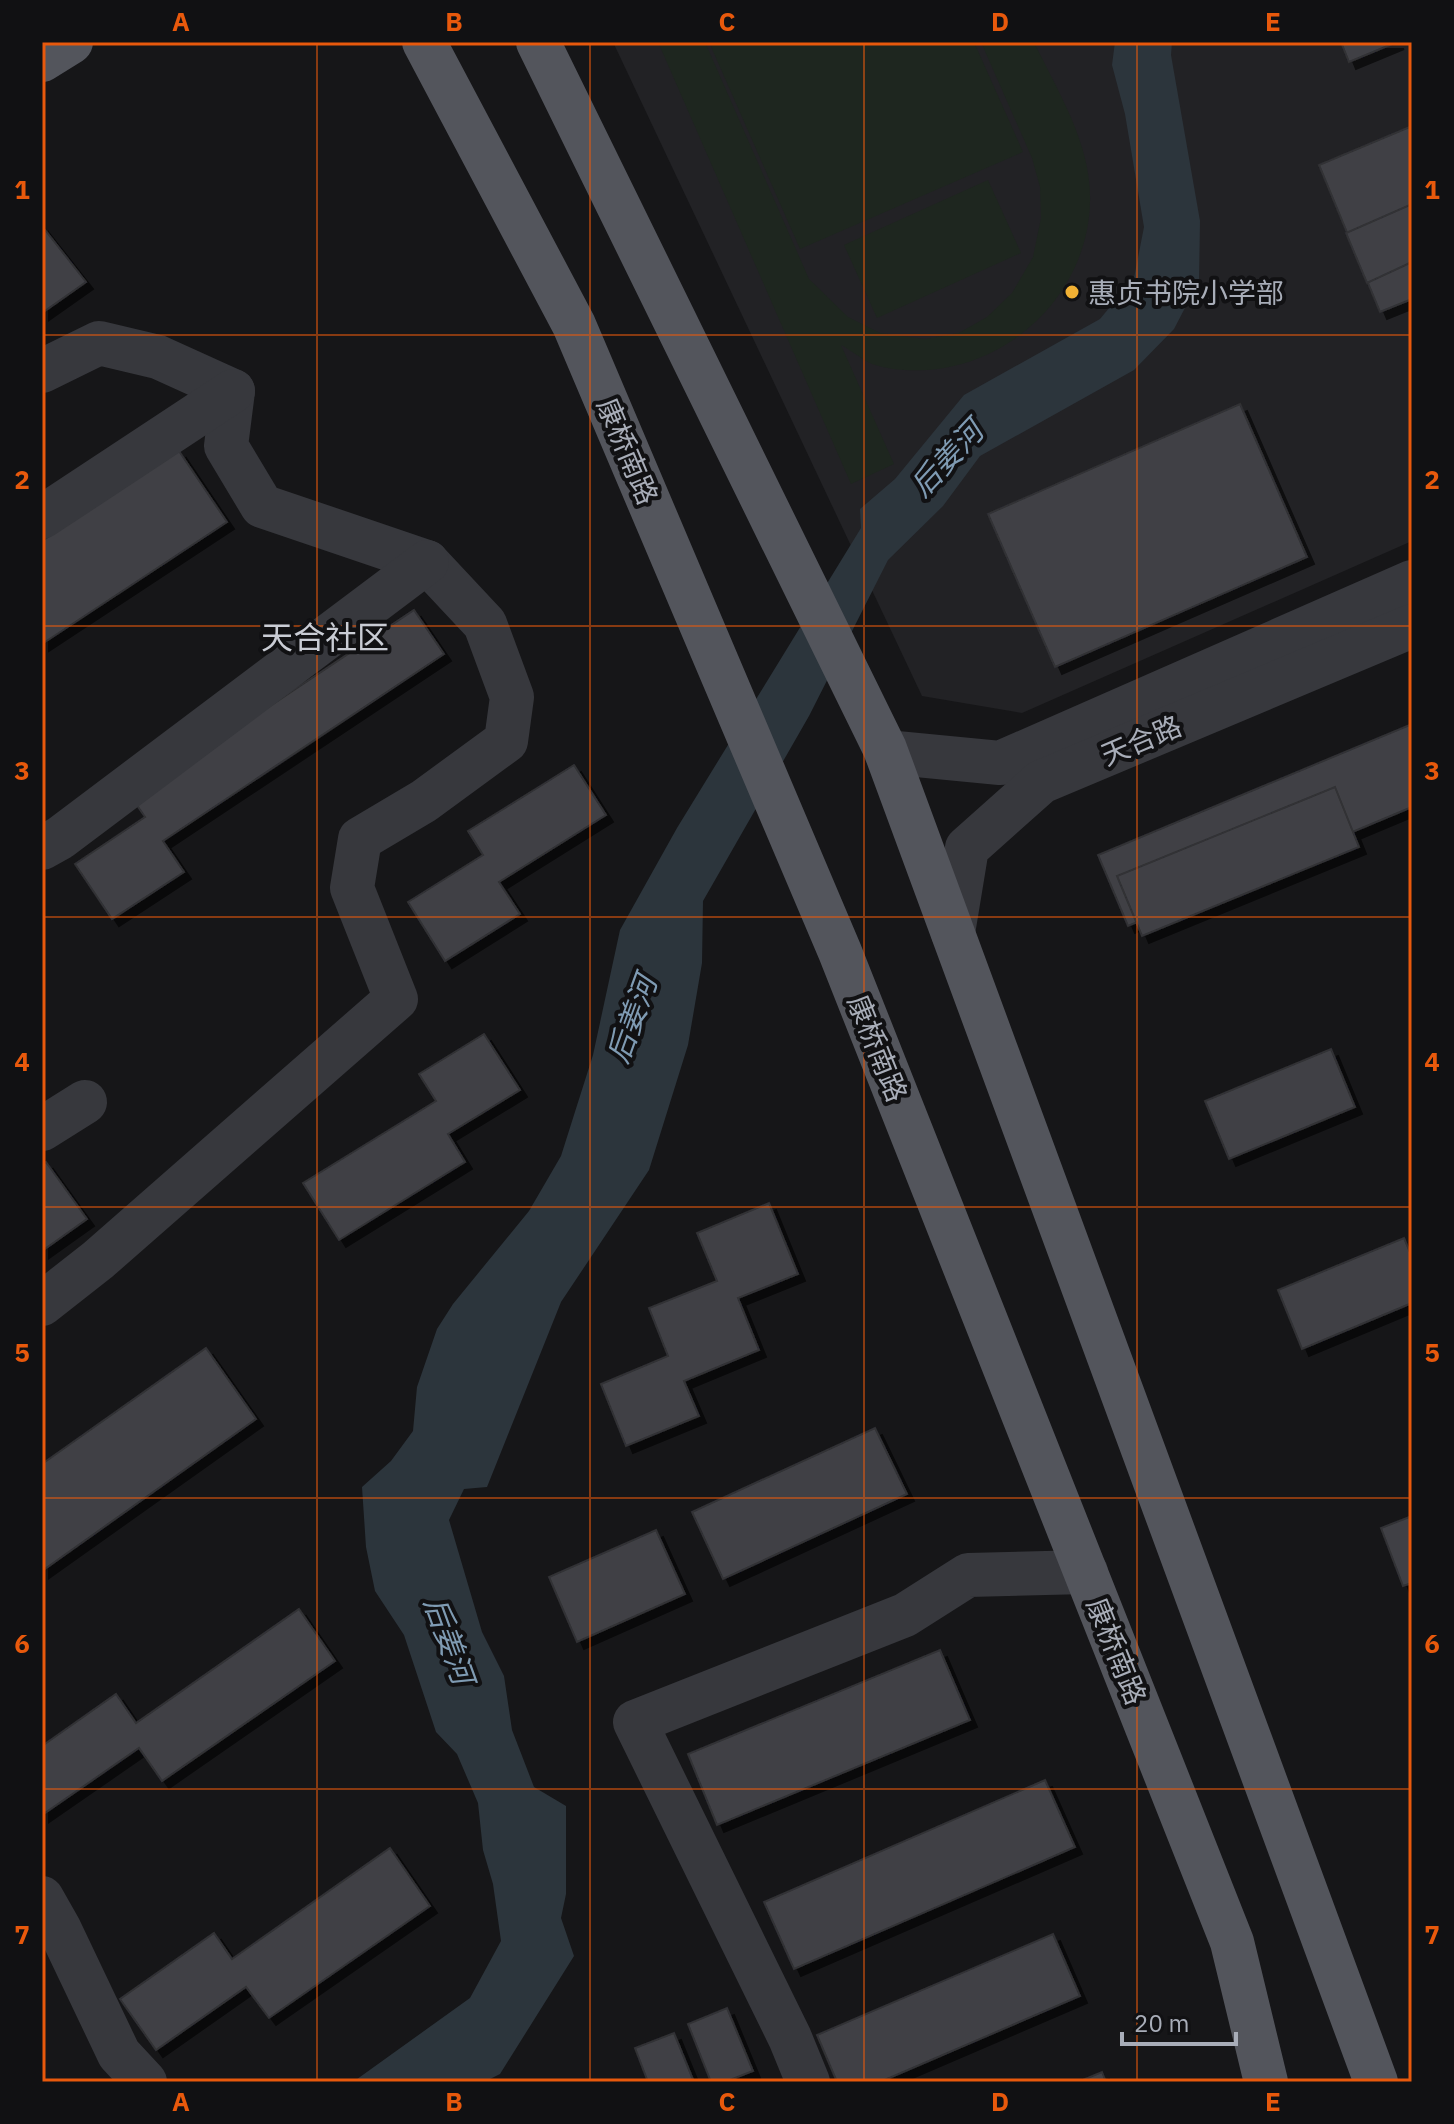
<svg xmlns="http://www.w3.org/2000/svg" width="1454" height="2124" font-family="'IBM Plex Sans','Noto Sans SC',sans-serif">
<defs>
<filter id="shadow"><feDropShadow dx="7" dy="7" stdDeviation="0" flood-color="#0009"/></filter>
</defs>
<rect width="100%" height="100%" fill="#161618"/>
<polygon fill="#222225" points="613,42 1412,42 1412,541 1022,713 922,696"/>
<g fill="#1e261f">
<path d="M 658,42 L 705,42 L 809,279 L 848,317 L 880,333 L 925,339 L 959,333 L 987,317 L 1012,293 L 1033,257 L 1041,218 L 1040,187 L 1032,158 L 981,42 L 1034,42 C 1058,92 1092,145 1090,202 C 1088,291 1014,364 927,370 C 910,371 889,370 872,364 C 861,359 851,350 841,345 L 894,464 L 851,484 Z"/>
<polygon points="709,42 974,42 1023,152 800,249"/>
<polygon points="988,180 1021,253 877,318 844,245"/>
</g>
<polygon fill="#2c353c" points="1115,42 1172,42 1171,55 1200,221 1199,281 1174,329 1134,370 980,456 943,506 888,560 809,716 703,901 702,963 688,1045 649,1170 561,1302 487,1487 464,1489 449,1520 482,1632 504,1676 512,1730 534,1787 566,1806 566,1894 561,1918 574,1956 500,2074 484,2082 353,2082 470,1998 501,1941 493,1884 483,1850 478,1803 457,1754 436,1732 404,1635 375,1591 366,1547 362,1487 391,1461 413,1431 417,1387 437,1329 453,1304 529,1211 561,1156 593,1055 620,930 677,828 861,528 860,509 895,479 964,395 1100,319 1134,278 1144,227 1125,114 1112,65"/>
<g fill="#404145" stroke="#303034" stroke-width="2" filter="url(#shadow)">
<polygon points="1341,42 1397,42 1349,62"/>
<polygon points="1412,126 1412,299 1380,312 1319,165"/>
<polygon points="1412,204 1412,262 1367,283 1346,233"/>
<polygon points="42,226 86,282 42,313"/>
<polygon points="1240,404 1307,557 1055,667 988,514"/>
<polygon points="179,451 227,522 42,644 42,541"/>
<polygon points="414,610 444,654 163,841 184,872 112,919 75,864 145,817 132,798"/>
<polygon points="1412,724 1412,807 1128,926 1098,855"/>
<polygon points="574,765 606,815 499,882 520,914 445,961 408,902 483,855 468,831"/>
<polygon points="1335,787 1359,847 1142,936 1117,876"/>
<polygon points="484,1034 520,1090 448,1134 465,1162 339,1240 303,1183 436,1101 419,1074"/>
<polygon points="1331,1049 1355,1107 1229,1159 1205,1101"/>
<polygon points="46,1162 87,1219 42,1251 42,1165"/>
<polygon points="769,1203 798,1274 738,1298 759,1350 684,1381 699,1416 626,1446 601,1384 668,1356 649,1308 717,1281 697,1233"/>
<polygon points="1404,1238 1412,1257 1412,1303 1302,1349 1278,1290"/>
<polygon points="206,1348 256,1419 42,1571 42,1464"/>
<polygon points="875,1428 907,1494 723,1579 692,1512"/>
<polygon points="1412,1516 1412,1583 1403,1586 1381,1528"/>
<polygon points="656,1530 685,1594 577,1642 549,1577"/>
<polygon points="299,1609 335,1661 162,1781 139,1748 42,1815 42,1746 116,1694 136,1723"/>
<polygon points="940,1650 970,1720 717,1825 688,1754"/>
<polygon points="1045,1780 1075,1847 794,1969 764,1902"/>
<polygon points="390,1848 430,1906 269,2018 246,1987 156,2050 120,1999 214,1933 232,1959"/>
<polygon points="1053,1934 1080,1996 880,2082 837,2082 817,2035"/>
<polygon points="727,2008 753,2071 725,2082 711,2082 688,2024"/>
<polygon points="674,2033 694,2082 648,2082 635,2048"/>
<polygon points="1102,2072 1106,2082 1078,2082"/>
</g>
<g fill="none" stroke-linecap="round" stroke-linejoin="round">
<g stroke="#37383d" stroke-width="44">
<polyline points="42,371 99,343 158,357 233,391 226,446 262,506 427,562 485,624 512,697 506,741 424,801 360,839 352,888 396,999 98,1260 42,1304"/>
<polyline points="42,517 233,391"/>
<polyline points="886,752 1000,763 1412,582"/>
<polyline points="42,848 60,838 427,562"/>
<polyline points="953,933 967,848 1041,782 1412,626"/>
<polyline points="42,1129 85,1102"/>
<polyline points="42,1898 59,1928 119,2054 145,2082"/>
<polyline points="808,2082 790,2038 635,1722 905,1615 968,1575 1086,1572"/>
</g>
<g stroke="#53555c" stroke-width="44">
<polyline points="424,42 574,325 840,952 1232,1942 1266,2082"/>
<polyline points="538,42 885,749 1376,2082"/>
<polyline points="42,60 71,42"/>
</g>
</g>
<path fill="none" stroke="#e8590c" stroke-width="2" stroke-opacity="0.55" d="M 317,42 L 317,2082M 590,42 L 590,2082M 864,42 L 864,2082M 1137,42 L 1137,2082M 42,335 L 1412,335M 42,626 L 1412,626M 42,917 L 1412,917M 42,1207 L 1412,1207M 42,1498 L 1412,1498M 42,1789 L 1412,1789"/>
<circle fill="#f2b134" stroke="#111113" stroke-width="3" cx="1072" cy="292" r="8"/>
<g text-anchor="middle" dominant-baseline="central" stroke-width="8" stroke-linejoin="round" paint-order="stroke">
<g font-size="28" fill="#a8adb8" stroke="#111113" text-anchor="start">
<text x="1088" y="292">惠贞书院小学部</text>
</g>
<g font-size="28" fill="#a8adb8" stroke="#111113">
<text transform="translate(628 451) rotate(67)">康桥南路</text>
<text transform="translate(1141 740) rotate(-23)">天合路</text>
<text transform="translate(878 1048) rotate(68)">康桥南路</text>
<text transform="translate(1117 1651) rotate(68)">康桥南路</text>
</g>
<g font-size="30" font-style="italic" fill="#7f9bb3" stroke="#111113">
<text transform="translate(946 458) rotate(-47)">后姜河</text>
<text transform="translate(631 1019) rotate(-70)">后姜河</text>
<text transform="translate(450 1640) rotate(70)">后姜河</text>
</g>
<g font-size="32" fill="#c9ccd4" stroke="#111113">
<text x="325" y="637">天合社区</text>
</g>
</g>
<rect width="1454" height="2124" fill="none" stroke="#111113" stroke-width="88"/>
<path d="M1122 2032v12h114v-12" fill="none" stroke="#a8adb8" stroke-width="4"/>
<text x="1134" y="2032" font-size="24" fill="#a8adb8" stroke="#111113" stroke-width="6" paint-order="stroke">20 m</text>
<rect x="44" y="44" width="1366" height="2036" fill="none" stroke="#e8590c" stroke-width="3"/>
<g font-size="26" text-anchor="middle" font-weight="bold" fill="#e8590c">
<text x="181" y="31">A</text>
<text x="454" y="31">B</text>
<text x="727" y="31">C</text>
<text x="1000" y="31">D</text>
<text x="1273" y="31">E</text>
<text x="22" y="199">1</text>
<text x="1432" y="199">1</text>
<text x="22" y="489">2</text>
<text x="1432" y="489">2</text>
<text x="22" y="780">3</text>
<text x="1432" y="780">3</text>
<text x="22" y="1071">4</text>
<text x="1432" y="1071">4</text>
<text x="22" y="1362">5</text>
<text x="1432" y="1362">5</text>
<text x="22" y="1653">6</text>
<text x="1432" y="1653">6</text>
<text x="22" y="1944">7</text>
<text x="1432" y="1944">7</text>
<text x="181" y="2111">A</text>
<text x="454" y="2111">B</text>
<text x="727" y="2111">C</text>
<text x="1000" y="2111">D</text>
<text x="1273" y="2111">E</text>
</g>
</svg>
